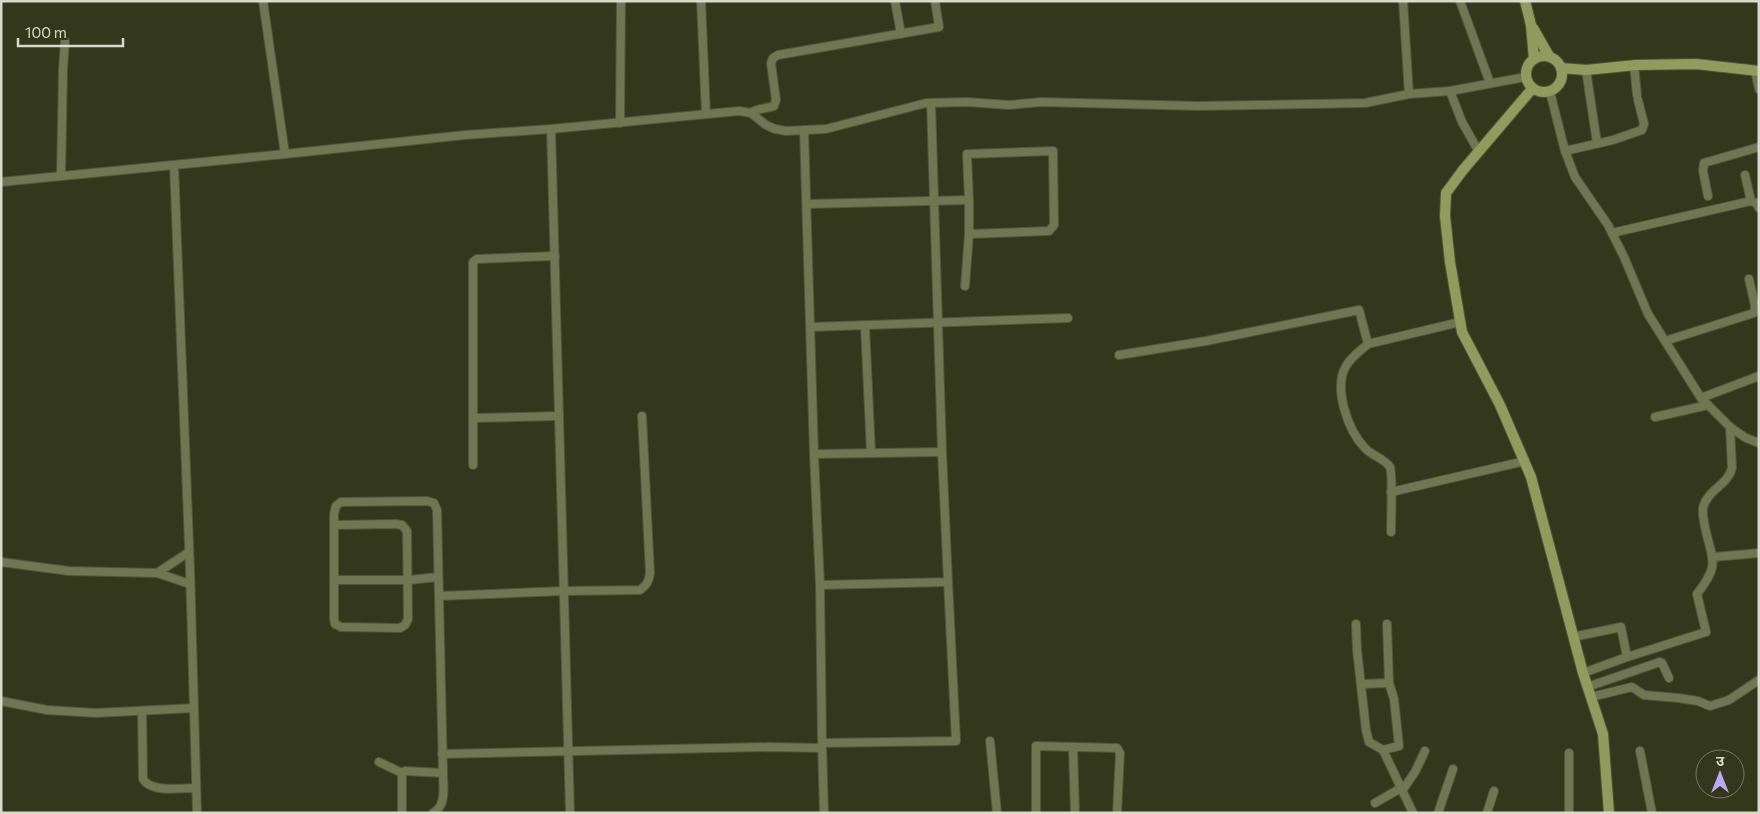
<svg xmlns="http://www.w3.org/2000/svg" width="1760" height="814" font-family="Commissioner,'Noto Sans Devanagari',sans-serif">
<rect width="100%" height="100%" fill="#33371c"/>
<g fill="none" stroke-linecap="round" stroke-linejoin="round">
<g stroke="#51553c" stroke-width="10">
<g id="street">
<polyline points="263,1 285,154"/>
<polyline points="701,1 706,114"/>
<polyline points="895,1 901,34"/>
<polyline points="1403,1 1409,94"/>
<polyline points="1460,1 1490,83"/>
<polyline points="1634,65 1637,95"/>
<polyline points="1586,70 1597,143"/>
<polyline points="1755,70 1759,89"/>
<polyline points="1450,91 1462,122 1479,152"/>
<polyline points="1550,92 1565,151 1575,177 1608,225 1624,257 1648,314 1701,398 1730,427 1746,438 1759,443"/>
<path d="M 751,113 C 758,108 766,109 774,106 L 776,100 L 771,63 L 773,58 L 778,55 L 939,27 L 935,1"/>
<polyline points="620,123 621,1"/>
<polyline points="551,129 570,813"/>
<polyline points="804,130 814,454"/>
<polyline points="1565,151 1613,140 1642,130 1644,124 1638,100"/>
<polyline points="174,165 190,570 197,813"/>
<polyline points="1745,175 1751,201"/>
<polyline points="61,176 63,69 65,41"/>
<polyline points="1,182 285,154 465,135 551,129 739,111 751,113 766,125 775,129 786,131 826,129 926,103 967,102 1009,105 1041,102 1198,106 1365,103 1409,94 1450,91 1526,77"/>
<polyline points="1708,196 1703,171 1704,163 1759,147"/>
<polyline points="807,204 969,200 967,154 1053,151 1054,225 1049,231 969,234"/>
<polyline points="1612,233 1751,201 1756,203 1759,208"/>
<polyline points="965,286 969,234 969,200"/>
<polyline points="865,326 871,453"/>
<polyline points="811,327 1068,318"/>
<polyline points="1665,341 1754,313 1755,306 1749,279"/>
<path d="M 1368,344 C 1360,351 1351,357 1346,366 C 1333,388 1348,431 1365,448 C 1372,456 1384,458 1390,467 C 1393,474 1391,521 1391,532"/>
<polyline points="1119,355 1206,341 1359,310 1368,344 1460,322"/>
<polyline points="1701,398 1759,376"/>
<polyline points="1655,417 1708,405"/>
<polyline points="473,418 559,416"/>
<polyline points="473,465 473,262 477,259 555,256"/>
<polyline points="1391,492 1525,461"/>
<path d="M 334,525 L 395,524 L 402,525 L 407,531 L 408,619 L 405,625 L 400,628 L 341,627 L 335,624 L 334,619 L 334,514 L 336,506 L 341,502 L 427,501 L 434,503 L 437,510 L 443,773 C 443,786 447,806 433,813"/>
<polyline points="1714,557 1759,553"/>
<polyline points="1,562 69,571 157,573 190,584"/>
<polyline points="157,573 189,552"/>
<polyline points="334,580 409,580 438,577"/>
<polyline points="820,585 814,454 942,452"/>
<path d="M 439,596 L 563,591 L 640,590 C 647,585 649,581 650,573 L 642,416"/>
<polyline points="1356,624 1357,650 1366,730 1369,742 1383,750 1413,813"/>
<polyline points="1573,637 1621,627 1627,657"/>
<path d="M 1583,673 L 1627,657 L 1706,632 L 1697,594 C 1721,563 1712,561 1705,527 C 1704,521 1702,514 1703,508 C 1707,490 1728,485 1732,468 L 1730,427"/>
<polyline points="1361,684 1389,683"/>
<polyline points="1587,687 1660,662 1662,663 1669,678"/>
<polyline points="1591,697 1632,687 1644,695 1678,698 1698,701 1710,706 1729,700 1759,680"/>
<polyline points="1,701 47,710 96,713 194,708"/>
<path d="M 142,711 L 143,779 C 151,793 181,788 196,788"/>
<polyline points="990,741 997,813"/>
<polyline points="822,743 820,585 948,582 942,452 931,103"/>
<polyline points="1073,747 1075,813"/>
<polyline points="1383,750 1399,746 1394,699 1389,683 1387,624"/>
<polyline points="1640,751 1652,813"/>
<polyline points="442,754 769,747 822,748"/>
<polyline points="379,762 402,773"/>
<polyline points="1402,791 1415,772 1425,751"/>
<polyline points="1375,803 1401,788"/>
<polyline points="402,813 402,773 405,771 443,773"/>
<polyline points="824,813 822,743 956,741 948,582"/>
<polyline points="1036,813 1036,746 1117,748 1120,753 1117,813"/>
<polyline points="1438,813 1453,769"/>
<polyline points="1487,813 1494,791"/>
<polyline points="1569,813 1569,753"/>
</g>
</g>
<g stroke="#51553c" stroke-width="12">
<g id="secondary">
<polyline points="1525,1 1531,25 1534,59"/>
<polyline points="1533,28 1549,56"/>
<circle cx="1544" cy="74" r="18"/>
<polyline points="1561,68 1586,70 1636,65 1696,64 1759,71"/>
<polyline points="1532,89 1463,170 1446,193 1445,216 1450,262 1462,332 1500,405 1531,477 1583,673 1603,734 1609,813"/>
</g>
</g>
<use href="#street" stroke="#707651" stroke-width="8"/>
<use href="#secondary" stroke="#919b5e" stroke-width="10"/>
</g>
<rect width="1760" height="814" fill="none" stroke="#d8dbcb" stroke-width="5"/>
<g transform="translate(1720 774)"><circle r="24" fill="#33371c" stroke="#757962"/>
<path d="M0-4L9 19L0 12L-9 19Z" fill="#bda9f5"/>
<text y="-8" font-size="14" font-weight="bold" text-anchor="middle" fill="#d8dbcb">उ</text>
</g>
<path d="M18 38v8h105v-8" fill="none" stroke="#d8dbcb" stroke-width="2.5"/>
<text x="25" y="38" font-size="15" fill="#d8dbcb" stroke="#33371c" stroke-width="4" paint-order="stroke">100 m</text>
</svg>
